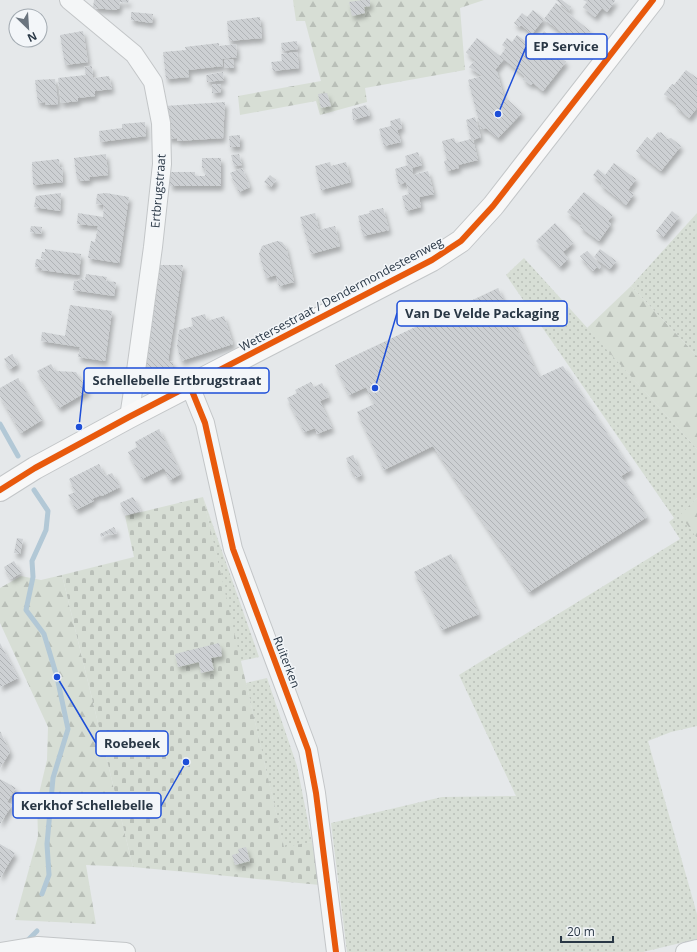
<svg xmlns="http://www.w3.org/2000/svg" width="697" height="952" font-family="'Open Sans',sans-serif">
<defs>
<pattern id="green-dots" width="8" height="8" patternUnits="userSpaceOnUse"><rect width="8" height="8" fill="#d7ded5"/><path d="M2 2h.1M6 6h.1" fill="none" stroke="#b9bfb8" stroke-width="1.8" stroke-linecap="round"/></pattern>
<pattern id="forest-firs" width="22" height="20" patternUnits="userSpaceOnUse"><rect width="22" height="20" fill="#d7ded5"/><path d="M5 1l3.5 6h-7zM16 11l3.5 6h-7z" fill="#b9bfb8"/></pattern>
<pattern id="cemetery-stones" width="16" height="16" patternUnits="userSpaceOnUse"><rect width="16" height="16" fill="#d7ded5"/><path d="M2 7V4a2 2 0 0 1 4 0v3zM10 15v-3a2 2 0 0 1 4 0v3z" fill="#b9bfb8"/></pattern>
<pattern id="building-back-hatch" width="6" height="6" patternUnits="userSpaceOnUse"><rect width="6" height="6" fill="#cdd0d3"/><path d="M-1 5l2 2M0 0l6 6M5-1l2 2" fill="none" stroke="#b0b3b6"/></pattern>
<filter id="shadow"><feDropShadow dx="2.5" dy="4.5" stdDeviation="2" flood-color="#0004"/></filter>
</defs>
<rect width="100%" height="100%" fill="#e5e8ea"/>
<g fill="url(#green-dots)">
<polygon points="697,213 697,356 631,286"/>
<polygon points="524,258 697,449 697,498 681,515 697,538 697,726 671,732 648,741 697,914 697,939 643,952 347,952 331,823 442,797 516,796 459,675 680,539 669,522 674,518 506,275"/>
<polygon points="203,497 259,657 240,661"/>
<polygon points="267,678 297,766 312,842 284,848 246,683"/>
</g>
<g fill="url(#forest-firs)">
<polygon points="293,0 484,0 460,8 465,70 365,88 367,102 320,115 316,101 240,115 238,96 321,81 305,21 296,21"/>
<polygon points="631,286 697,356 697,449 587,328"/>
<polygon points="697,498 697,538 680,515"/>
<polygon points="62,575 133,867 86,865 96,924 15,920 38,836 37,802 47,760 48,727 0,623 0,588 21,576 41,580"/>
</g>
<polygon fill="url(#cemetery-stones)" points="203,497 284,847 312,842 320,885 133,867 62,575 134,557 125,516"/>
<g fill="none" stroke-linecap="round" stroke-linejoin="round">
<g stroke="#b2c8d6" stroke-width="5">
<polyline points="0,424 18,456"/>
<polyline points="34,490 48,511 46,530 32,561 33,577 26,610 44,634 57,677 68,729 53,778 47,844 49,875 42,894"/>
<polyline points="27,941 37,931"/>
</g>
</g>
<g fill="url(#building-back-hatch)" filter="url(#shadow)">
<polygon points="94,0 129,0 128,3 120,2 119,9 117,9 117,10 93,8"/>
<polygon points="363,0 370,0 370,6 364,7 365,13 352,16 349,2"/>
<polygon points="556,0 562,0 571,7 569,11"/>
<polygon points="583,0 615,0 615,1 607,12 602,8 595,17 583,7 587,2"/>
<polygon points="556,3 590,31 578,46 569,38 567,41 559,34 561,32 544,19"/>
<polygon points="533,10 544,19 532,34 521,25 519,27 514,23 522,13 527,17"/>
<polygon points="131,12 153,14 152,23 131,20"/>
<polygon points="260,17 262,38 229,41 227,21"/>
<polygon points="83,31 88,62 65,65 60,35"/>
<polygon points="544,31 555,40 550,46 558,52 556,54 566,62 543,91 533,83 531,85 523,79 525,77 522,74 504,59 495,70 497,72 505,101 508,100 522,113 498,138 486,128 481,129 468,80 482,76 469,67 475,60 466,52 477,38 500,56 506,48 502,45 507,38 512,42 517,35 529,44 523,52 531,58 546,46 538,39"/>
<polygon points="297,41 298,49 282,51 281,43"/>
<polygon points="219,43 219,46 236,44 237,57 222,59 223,66 188,70 189,77 166,79 163,52 186,50 185,47"/>
<polygon points="297,52 299,68 273,71 271,62 282,61 281,54"/>
<polygon points="233,59 234,68 225,68 224,60"/>
<polygon points="92,66 93,78 109,76 112,89 95,91 95,96 78,98 78,101 61,103 58,78 86,75 84,67"/>
<polygon points="686,70 697,78 697,108 689,118 675,106 677,104 664,94 672,84 674,85"/>
<polygon points="223,72 224,80 207,82 206,75"/>
<polygon points="55,79 58,104 46,105 45,102 38,103 35,80"/>
<polygon points="212,84 221,84 221,92 212,93"/>
<polygon points="327,93 331,106 321,108 318,94"/>
<polygon points="225,102 223,138 177,141 177,138 168,139 165,106"/>
<polygon points="366,105 370,115 353,120 352,109"/>
<polygon points="475,117 481,137 473,140 478,160 458,165 459,168 447,171 444,161 447,160 442,141 454,138 456,143 471,139 466,120"/>
<polygon points="400,118 402,128 397,130 401,142 384,146 379,129 391,126 390,121"/>
<polygon points="145,122 146,136 100,142 99,131 122,128 122,124"/>
<polygon points="658,132 660,133 661,132 667,139 671,138 681,146 661,171 636,151 647,137 651,141"/>
<polygon points="240,135 240,147 230,147 229,136"/>
<polygon points="418,152 422,165 412,168 413,175 428,171 434,194 419,197 421,207 406,211 402,196 409,194 406,182 399,185 395,169 408,165 405,156"/>
<polygon points="106,154 108,175 89,177 90,180 80,181 80,179 77,179 74,158"/>
<polygon points="239,154 242,165 234,166 231,155"/>
<polygon points="202,158 221,158 221,186 170,186 170,172 195,172 195,176 205,176 206,168 202,168"/>
<polygon points="59,159 60,168 62,167 63,182 33,185 32,162"/>
<polygon points="330,162 331,166 346,162 351,182 321,190 315,166"/>
<polygon points="614,163 636,179 628,190 634,194 626,205 601,185 602,183 593,175 598,169 605,175"/>
<polygon points="242,168 250,187 239,192 230,173"/>
<polygon points="270,175 276,180 271,187 264,182"/>
<polygon points="584,192 613,215 608,221 611,224 599,241 580,227 582,224 567,212"/>
<polygon points="61,193 60,211 34,207 36,196"/>
<polygon points="106,193 129,197 119,263 88,258 91,241 95,242 98,226 77,224 78,213 103,217 104,205 96,204 97,194"/>
<polygon points="383,208 389,230 363,236 358,216 370,213 369,211"/>
<polygon points="672,211 679,217 663,237 656,231"/>
<polygon points="315,213 319,230 335,226 340,246 311,254 300,217"/>
<polygon points="555,223 573,243 563,252 568,259 560,267 536,241"/>
<polygon points="31,226 42,227 41,234 30,232"/>
<polygon points="277,241 282,242 286,247 294,282 279,286 276,275 266,278 259,254 262,246"/>
<polygon points="45,249 81,254 79,275 41,270 42,268 35,267 36,259 44,260 44,259 41,258 42,252 45,252"/>
<polygon points="600,249 616,261 610,269 594,257"/>
<polygon points="587,251 600,265 601,267 599,269 597,267 593,271 580,256"/>
<polygon points="158,265 183,265 168,361 173,362 173,367 170,374 166,378 141,376"/>
<polygon points="86,274 107,277 106,281 116,282 114,296 73,290 74,281 77,281 80,279 85,280"/>
<polygon points="498,288 539,377 563,366 631,470 621,476 647,517 529,592 433,446 384,470 357,412 374,404 366,387 349,395 335,365"/>
<polygon points="70,305 112,311 105,361 78,357 80,347 41,341 42,332 65,336"/>
<polygon points="205,314 207,321 224,316 233,344 181,361 177,346 179,330 193,326 191,318"/>
<polygon points="12,354 18,364 10,369 4,359"/>
<polygon points="51,364 55,371 76,372 88,391 59,408 37,371"/>
<polygon points="18,378 42,420 21,433 0,396 0,388"/>
<polygon points="311,382 314,387 322,383 329,397 320,401 332,428 317,434 315,428 304,432 287,398 297,393 295,390"/>
<polygon points="159,429 181,474 170,480 164,468 142,479 128,452 137,447 135,442"/>
<polygon points="353,455 362,475 356,478 354,472 352,473 346,458"/>
<polygon points="99,464 105,476 112,473 120,487 102,496 101,495 92,499 94,501 76,510 68,495 75,492 69,479"/>
<polygon points="133,497 141,511 126,515 120,503"/>
<polygon points="114,527 117,533 110,535 109,533 101,537 100,534"/>
<polygon points="17,538 23,539 20,554 14,553"/>
<polygon points="451,554 479,614 442,630 414,572"/>
<polygon points="14,561 21,573 11,579 4,567"/>
<polygon points="0,643 18,678 0,687"/>
<polygon points="219,643 220,647 221,647 222,656 211,658 214,670 201,673 199,662 178,667 175,654"/>
<polygon points="0,731 10,752 0,768"/>
<polygon points="0,779 16,788 7,802 12,805 0,824"/>
<polygon points="0,844 15,853 0,878"/>
<polygon points="246,847 250,861 235,865 232,855 239,853 238,849"/>
</g>
<g fill="none" stroke-linecap="round" stroke-linejoin="round">
<g stroke="#c3c6c8" stroke-width="20">
<g id="street">
<polyline points="69,0 134,54 153,82 161,123 162,164 153,247 135,378 129,417"/>
<polyline points="190,386 205,423 233,549 308,750 316,793 336,952"/>
<polyline points="0,952 38,946 126,952"/>
<polyline points="685,952 697,949"/>
</g>
</g>
<g stroke="#c3c6c8" stroke-width="24">
<polyline id="secondary" points="0,490 35,468 129,417 432,260 461,241 493,206 653,0"/>
</g>
<use href="#street" stroke="#f4f6f7" stroke-width="18"/>
<use href="#secondary" stroke="#f8f8f8" stroke-width="22"/>
<g stroke="#f3f6f9" stroke-width="8">
<g id="cycleway">
<polyline points="190,386 205,423 233,549 308,750 316,793 336,952"/>
<polyline points="0,490 35,468 129,417 432,260 461,241 493,206 653,0"/>
</g>
</g>
<use href="#cycleway" stroke="#e8590c" stroke-width="6"/>
</g>
<g text-anchor="middle" dominant-baseline="central" stroke-width="3" stroke-linejoin="round" paint-order="stroke">
<g font-size="12" fill="#293745" stroke="#f3f6f9">
<text transform="translate(158 191) rotate(-85)">Ertbrugstraat</text>
<text transform="translate(341 294) rotate(-28)">Wettersestraat / Dendermondesteenweg</text>
<text transform="translate(287 662) rotate(69)">Ruiterken</text>
</g>
</g>
<path fill="none" stroke="#1d4ed8" stroke-width="1.5" d="M498 114L526 47M375 388L397 313M79 427L84 380M57 677L96 743M186 762L161 806"/>
<g fill="#1d4ed8" stroke="#f3f6f9" stroke-width="1.5">
<circle cx="498" cy="114" r="4"/>
<circle cx="375" cy="388" r="4"/>
<circle cx="79" cy="427" r="4"/>
<circle cx="57" cy="677" r="4"/>
<circle cx="186" cy="762" r="4"/>
</g>
<g fill="#f3f6f9" stroke="#1d4ed8" stroke-width="1.5">
<rect x="526" y="34" width="81" height="25" rx="4"/>
<rect x="397" y="301" width="170" height="25" rx="4"/>
<rect x="84" y="368" width="185" height="25" rx="4"/>
<rect x="96" y="731" width="72" height="25" rx="4"/>
<rect x="13" y="793" width="148" height="25" rx="4"/>
</g>
<g font-size="13" text-anchor="middle" font-weight="bold" fill="#293745">
<text x="566" y="51">EP Service</text>
<text x="482" y="318">Van De Velde Packaging</text>
<text x="177" y="385">Schellebelle Ertbrugstraat</text>
<text x="132" y="748">Roebeek</text>
<text x="87" y="810">Kerkhof Schellebelle</text>
</g>
<g transform="translate(28 28) rotate(155)"><circle r="19" fill="#f3f6f9" stroke="#a2aab1"/>
<path d="M0-3L7 15L0 10L-7 15Z" fill="#6b757f"/>
<text y="-6" font-size="11" font-weight="bold" text-anchor="middle" fill="#293745">N</text>
</g>
<path d="M561 936v6h52v-6" fill="none" stroke="#293745" stroke-width="2"/>
<text x="567" y="936" font-size="12" fill="#293745" stroke="#f3f6f9" stroke-width="3" paint-order="stroke">20 m</text>
</svg>
